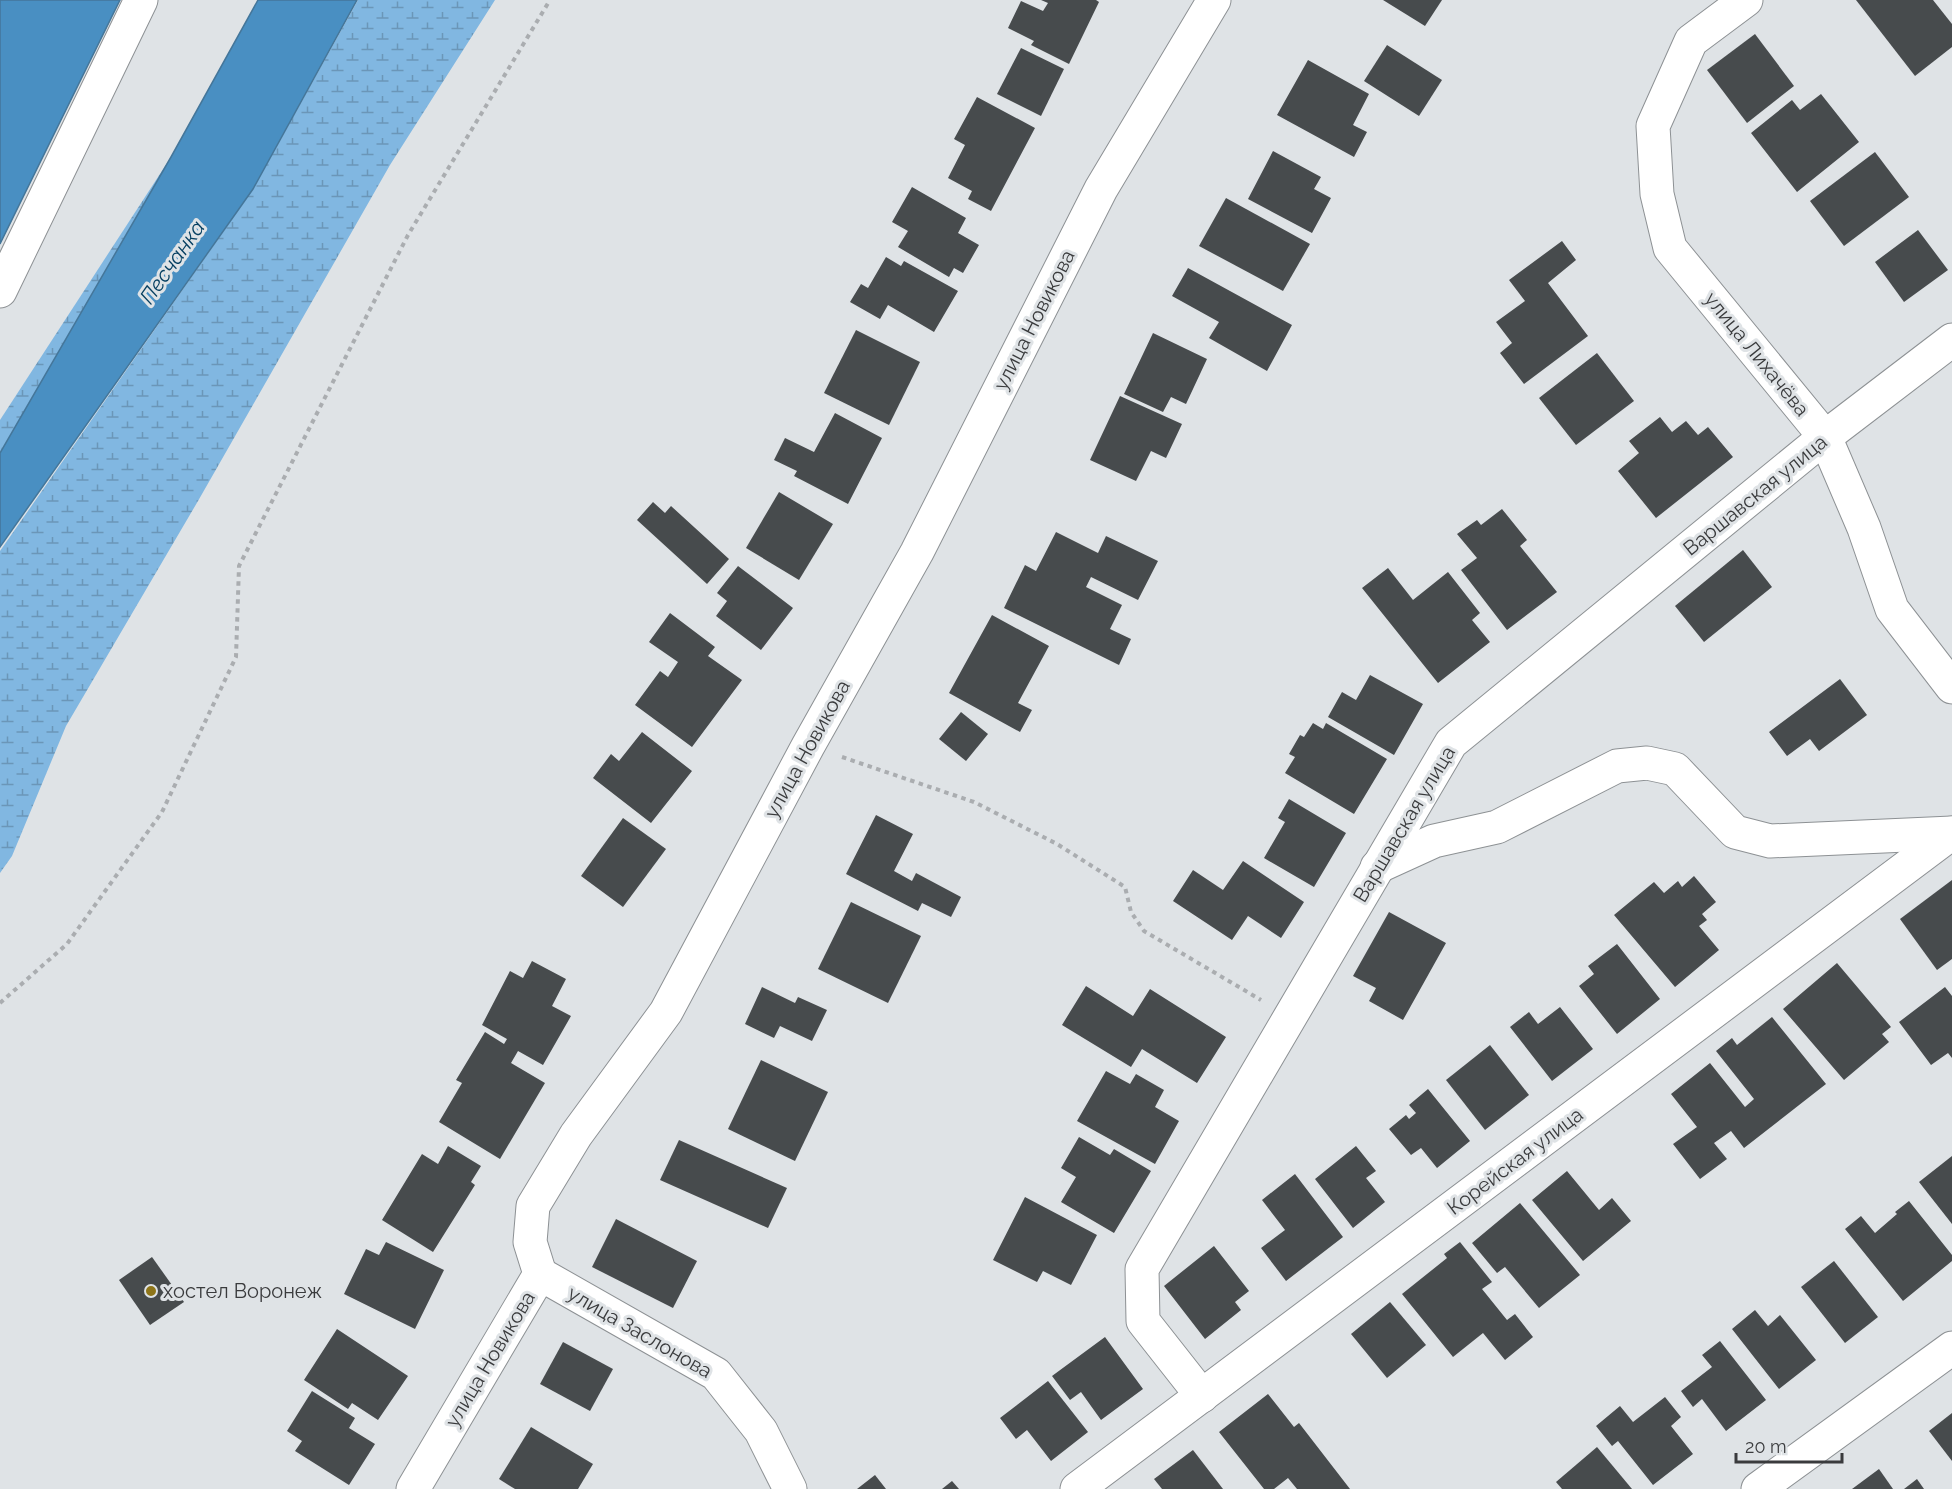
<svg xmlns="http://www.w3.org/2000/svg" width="1952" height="1489" font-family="Raleway,sans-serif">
<defs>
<pattern id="wetland-marsh" width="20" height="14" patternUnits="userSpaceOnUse" patternTransform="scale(1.5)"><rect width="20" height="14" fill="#81b7e1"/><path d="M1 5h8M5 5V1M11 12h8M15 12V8" fill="none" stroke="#6b96b8"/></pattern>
</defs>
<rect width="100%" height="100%" fill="#dfe3e6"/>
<g fill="url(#wetland-marsh)">
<polygon points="358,0 495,0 390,165 198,501 66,726 12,856 0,873 0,551 253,189"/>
<polygon points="171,157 0,453 0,420"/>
</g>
<g fill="#498fc2" stroke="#44769a" stroke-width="1.5">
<polygon points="0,0 120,0 0,244"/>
<polygon points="258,0 357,0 253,189 0,547 0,453 171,157"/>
</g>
<g fill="#474b4d">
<polygon points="1041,0 1096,0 1099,2 1069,64 1031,45 1034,41 1008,28 1021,1 1043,11 1048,3"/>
<polygon points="1383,0 1442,0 1425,26"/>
<polygon points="1856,0 1933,0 1952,24 1952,47 1915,76"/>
<polygon points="1755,34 1794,86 1747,123 1707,70"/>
<polygon points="1387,45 1442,80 1419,116 1364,81"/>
<polygon points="1021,48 1064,69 1041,116 997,94"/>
<polygon points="1308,60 1369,94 1353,125 1367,132 1354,157 1277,115"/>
<polygon points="1821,94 1859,142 1797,192 1751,133 1792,100 1800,110"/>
<polygon points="977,97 1035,128 991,211 968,199 972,191 948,178 965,145 954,139"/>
<polygon points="1273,151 1321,177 1314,189 1331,198 1312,233 1248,199"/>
<polygon points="1875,152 1909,197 1844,246 1810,201"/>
<polygon points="912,187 966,218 958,233 979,245 963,273 954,268 949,277 898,247 908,231 892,222"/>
<polygon points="1226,198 1310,244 1283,291 1199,246"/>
<polygon points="1918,230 1948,270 1904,302 1875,262"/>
<polygon points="1562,241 1576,260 1548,283 1588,336 1524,384 1500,353 1512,343 1496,322 1525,301 1509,280"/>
<polygon points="886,257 901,266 904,261 958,291 934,332 888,305 880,319 850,302 861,284 868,288"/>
<polygon points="1188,268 1292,325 1267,371 1209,338 1219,322 1172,296"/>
<polygon points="856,330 920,362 889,425 824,393"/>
<polygon points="1153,333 1207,359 1186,404 1171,397 1163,412 1124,394"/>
<polygon points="1597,353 1634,401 1576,445 1539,398"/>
<polygon points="1120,396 1182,424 1166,458 1151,451 1136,481 1090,460"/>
<polygon points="835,413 882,438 848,504 794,476 797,471 774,460 785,438 814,452"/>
<polygon points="1660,417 1672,432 1686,421 1698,435 1708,427 1733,457 1656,518 1618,471 1639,453 1629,441"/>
<polygon points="779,492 833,524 799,580 746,548"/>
<polygon points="653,502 665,513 671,506 729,559 707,584 637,520"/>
<polygon points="1502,509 1527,540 1520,546 1557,592 1507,630 1461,570 1477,558 1457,534 1477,520 1481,525"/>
<polygon points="1056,532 1098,553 1106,536 1158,561 1138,600 1091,577 1086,587 1122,605 1110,629 1131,639 1119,665 1004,608 1025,565 1036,571"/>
<polygon points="1743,550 1772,587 1704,642 1675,606"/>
<polygon points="738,566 793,608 761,650 716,616 727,601 717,593"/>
<polygon points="1388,568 1413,600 1448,572 1480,613 1472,620 1490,642 1438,683 1362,588"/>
<polygon points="670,613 715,647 708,656 742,680 692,747 635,705 660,671 668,677 678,662 649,642"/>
<polygon points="992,615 1049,646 1018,703 1032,710 1020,732 949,693"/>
<polygon points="1370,675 1423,704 1394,755 1328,717 1342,692 1356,700"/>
<polygon points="1840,679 1867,715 1819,751 1810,739 1787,756 1769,732"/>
<polygon points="961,712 988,734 966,761 939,739"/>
<polygon points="1313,723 1323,729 1326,723 1387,759 1354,814 1285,773 1295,757 1289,754 1300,735 1304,737"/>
<polygon points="642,732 692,771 651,823 593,778 611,754 619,761"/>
<polygon points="1289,799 1346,833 1314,887 1264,858 1285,822 1278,818"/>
<polygon points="876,815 913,834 894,871 912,881 916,873 961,897 951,917 922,903 918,911 846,874"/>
<polygon points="623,818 666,849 623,907 581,876"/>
<polygon points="1243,861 1304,902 1281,938 1248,916 1232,940 1173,901 1193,870 1223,890"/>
<polygon points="1694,876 1716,902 1702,914 1707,920 1699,926 1719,950 1675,987 1614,915 1654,882 1664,893 1678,881 1682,887"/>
<polygon points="1952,880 1952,959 1937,970 1900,919"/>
<polygon points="851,902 921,936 888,1003 818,969"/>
<polygon points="1389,912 1446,943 1403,1020 1369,1001 1376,988 1353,976"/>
<polygon points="1617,944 1660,999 1617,1034 1579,986 1594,974 1588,966"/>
<polygon points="532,961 566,979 552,1006 571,1016 543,1065 518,1051 511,1063 545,1083 500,1159 439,1122 462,1083 456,1080 485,1032 504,1044 507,1039 482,1025 510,971 523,978"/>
<polygon points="1837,963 1891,1027 1882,1034 1889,1042 1844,1080 1783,1009"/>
<polygon points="1086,986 1133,1016 1150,989 1226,1037 1197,1083 1142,1049 1131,1067 1062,1025"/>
<polygon points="762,987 795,1003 798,997 827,1010 812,1041 780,1026 774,1038 745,1024"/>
<polygon points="1945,987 1952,996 1952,1058 1948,1053 1931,1065 1899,1022"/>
<polygon points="1560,1007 1593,1049 1552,1081 1510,1027 1529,1012 1538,1024"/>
<polygon points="1772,1017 1826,1084 1744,1148 1731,1131 1714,1143 1727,1159 1700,1179 1673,1144 1697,1127 1671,1094 1710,1063 1745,1107 1754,1099 1716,1051 1732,1038 1737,1045"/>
<polygon points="1490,1045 1529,1095 1485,1130 1446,1080"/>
<polygon points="761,1060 828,1092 795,1161 728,1129"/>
<polygon points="1106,1071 1130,1084 1136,1074 1164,1090 1155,1107 1179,1121 1155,1164 1077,1121"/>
<polygon points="1428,1089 1470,1141 1437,1168 1421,1148 1411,1155 1389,1129 1406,1115 1409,1119 1416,1113 1409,1105"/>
<polygon points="1079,1137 1110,1155 1114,1149 1151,1171 1114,1233 1061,1202 1076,1177 1061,1168"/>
<polygon points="679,1140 787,1188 768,1228 660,1180"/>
<polygon points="448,1146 481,1166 471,1182 475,1185 433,1252 382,1220 422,1154 438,1164"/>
<polygon points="1356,1146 1376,1171 1366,1178 1385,1202 1353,1228 1315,1179"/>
<polygon points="1952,1156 1952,1224 1919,1182"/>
<polygon points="1567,1171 1599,1210 1612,1198 1631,1221 1583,1261 1532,1200"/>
<polygon points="1295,1174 1343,1237 1286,1281 1261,1248 1285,1230 1262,1200"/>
<polygon points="1025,1197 1097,1235 1071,1285 1043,1271 1037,1282 993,1260"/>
<polygon points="1909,1201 1952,1255 1952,1261 1903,1301 1845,1229 1861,1216 1875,1233 1897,1214 1895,1212"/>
<polygon points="1520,1203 1580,1275 1539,1308 1505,1267 1497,1273 1472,1243"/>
<polygon points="616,1219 697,1261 673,1308 592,1267"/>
<polygon points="386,1242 444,1270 415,1329 344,1294 366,1249 379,1255"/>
<polygon points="1460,1242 1492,1282 1482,1289 1507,1320 1515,1314 1533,1337 1505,1360 1483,1333 1453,1357 1402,1294 1447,1258 1444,1254"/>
<polygon points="1214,1246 1249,1291 1235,1302 1241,1310 1205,1339 1164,1286"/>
<polygon points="152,1257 184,1302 150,1325 119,1280"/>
<polygon points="1834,1261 1878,1317 1845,1343 1801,1287"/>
<polygon points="1390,1302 1426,1345 1387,1378 1351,1334"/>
<polygon points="1755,1310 1768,1326 1780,1315 1816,1360 1779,1389 1732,1329"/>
<polygon points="337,1329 408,1376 378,1420 352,1403 348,1409 304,1380"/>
<polygon points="1105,1337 1143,1389 1101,1420 1081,1392 1070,1400 1052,1376"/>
<polygon points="1720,1341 1766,1400 1726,1431 1702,1399 1693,1407 1681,1391 1712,1367 1702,1355"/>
<polygon points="563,1342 613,1369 590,1411 540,1384"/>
<polygon points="1048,1381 1088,1432 1051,1461 1027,1430 1016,1439 1000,1418"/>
<polygon points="312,1391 355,1418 349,1428 375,1444 349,1485 295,1451 302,1441 287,1431"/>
<polygon points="1268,1394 1294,1427 1299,1423 1350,1489 1297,1489 1288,1478 1274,1489 1264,1489 1219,1432"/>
<polygon points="1665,1397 1681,1417 1671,1426 1693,1454 1653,1485 1618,1441 1612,1446 1596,1426 1620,1406 1633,1422"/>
<polygon points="1952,1413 1952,1461 1929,1431"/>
<polygon points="531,1427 593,1464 578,1489 515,1489 499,1479"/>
<polygon points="1597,1447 1632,1489 1562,1489 1556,1482"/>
<polygon points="1193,1450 1223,1489 1162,1489 1154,1479"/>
<polygon points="1879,1469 1893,1489 1852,1489"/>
<polygon points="875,1475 886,1489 857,1489"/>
<polygon points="1917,1479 1924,1489 1904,1489"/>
<polygon points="952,1481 959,1489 942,1489"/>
</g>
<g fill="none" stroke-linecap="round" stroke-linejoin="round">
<g stroke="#8d9194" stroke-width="35">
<g id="minor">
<polyline points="1746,0 1691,41 1653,126 1657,194 1670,248 1825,437 1864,528 1892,609 1952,687"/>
<polyline points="0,291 141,0"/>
<polyline points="1377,867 1434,841 1497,827 1617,766 1647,763 1675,769 1735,832 1770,841 1952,833"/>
<polyline points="540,1274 716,1374 761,1431 790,1489"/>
<polyline points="1202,1396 1143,1321 1142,1269 1451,743 1825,437 1952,340"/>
<polyline points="413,1489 540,1274 530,1242 533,1206 576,1135 666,1012 808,746 917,552 1101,189 1214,0"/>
<polyline points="1077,1489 1952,833"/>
<polyline points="1758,1489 1952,1348"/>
</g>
</g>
<g stroke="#aaadb0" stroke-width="4" stroke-dasharray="4.5 4.5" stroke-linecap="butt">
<polyline points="842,757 974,802 1057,844 1125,887 1131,912 1144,931 1261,1000"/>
<polyline points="0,1003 67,944 162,812 236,657 239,566 408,235 550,0"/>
</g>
<use href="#minor" stroke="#fff" stroke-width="33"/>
</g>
<circle fill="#8e7519" stroke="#dfe3e6" stroke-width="2" cx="151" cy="1291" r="6"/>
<g text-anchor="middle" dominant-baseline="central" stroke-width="6" stroke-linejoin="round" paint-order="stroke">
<g font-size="20" fill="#3a3b3d" stroke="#dfe3e6">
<text transform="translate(1034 320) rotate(-63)">улица Новикова</text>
<text transform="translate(1757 354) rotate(51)">улица Лихачёва</text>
<text transform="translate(1755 495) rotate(-39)">Варшавская улица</text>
<text transform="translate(807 749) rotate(-61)">улица Новикова</text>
<text transform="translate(1404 824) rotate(-59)">Варшавская улица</text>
<text transform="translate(1515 1161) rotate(-37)">Корейская улица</text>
<text transform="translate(640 1332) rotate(30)">улица Заслонова</text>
<text transform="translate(490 1359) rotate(-59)">улица Новикова</text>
</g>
<g font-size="20" fill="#3a3b3d" stroke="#dfe3e6" text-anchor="start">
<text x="163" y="1291">хостел Воронеж</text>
</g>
<g font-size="21" font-style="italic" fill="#074062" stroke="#dfe3e6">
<text transform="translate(172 262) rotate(-55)">Песчанка</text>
</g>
</g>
<path d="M1736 1453v9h106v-9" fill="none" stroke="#3a3b3d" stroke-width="3"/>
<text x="1745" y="1453" font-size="18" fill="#3a3b3d" stroke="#dfe3e6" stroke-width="4.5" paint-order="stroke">20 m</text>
</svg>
